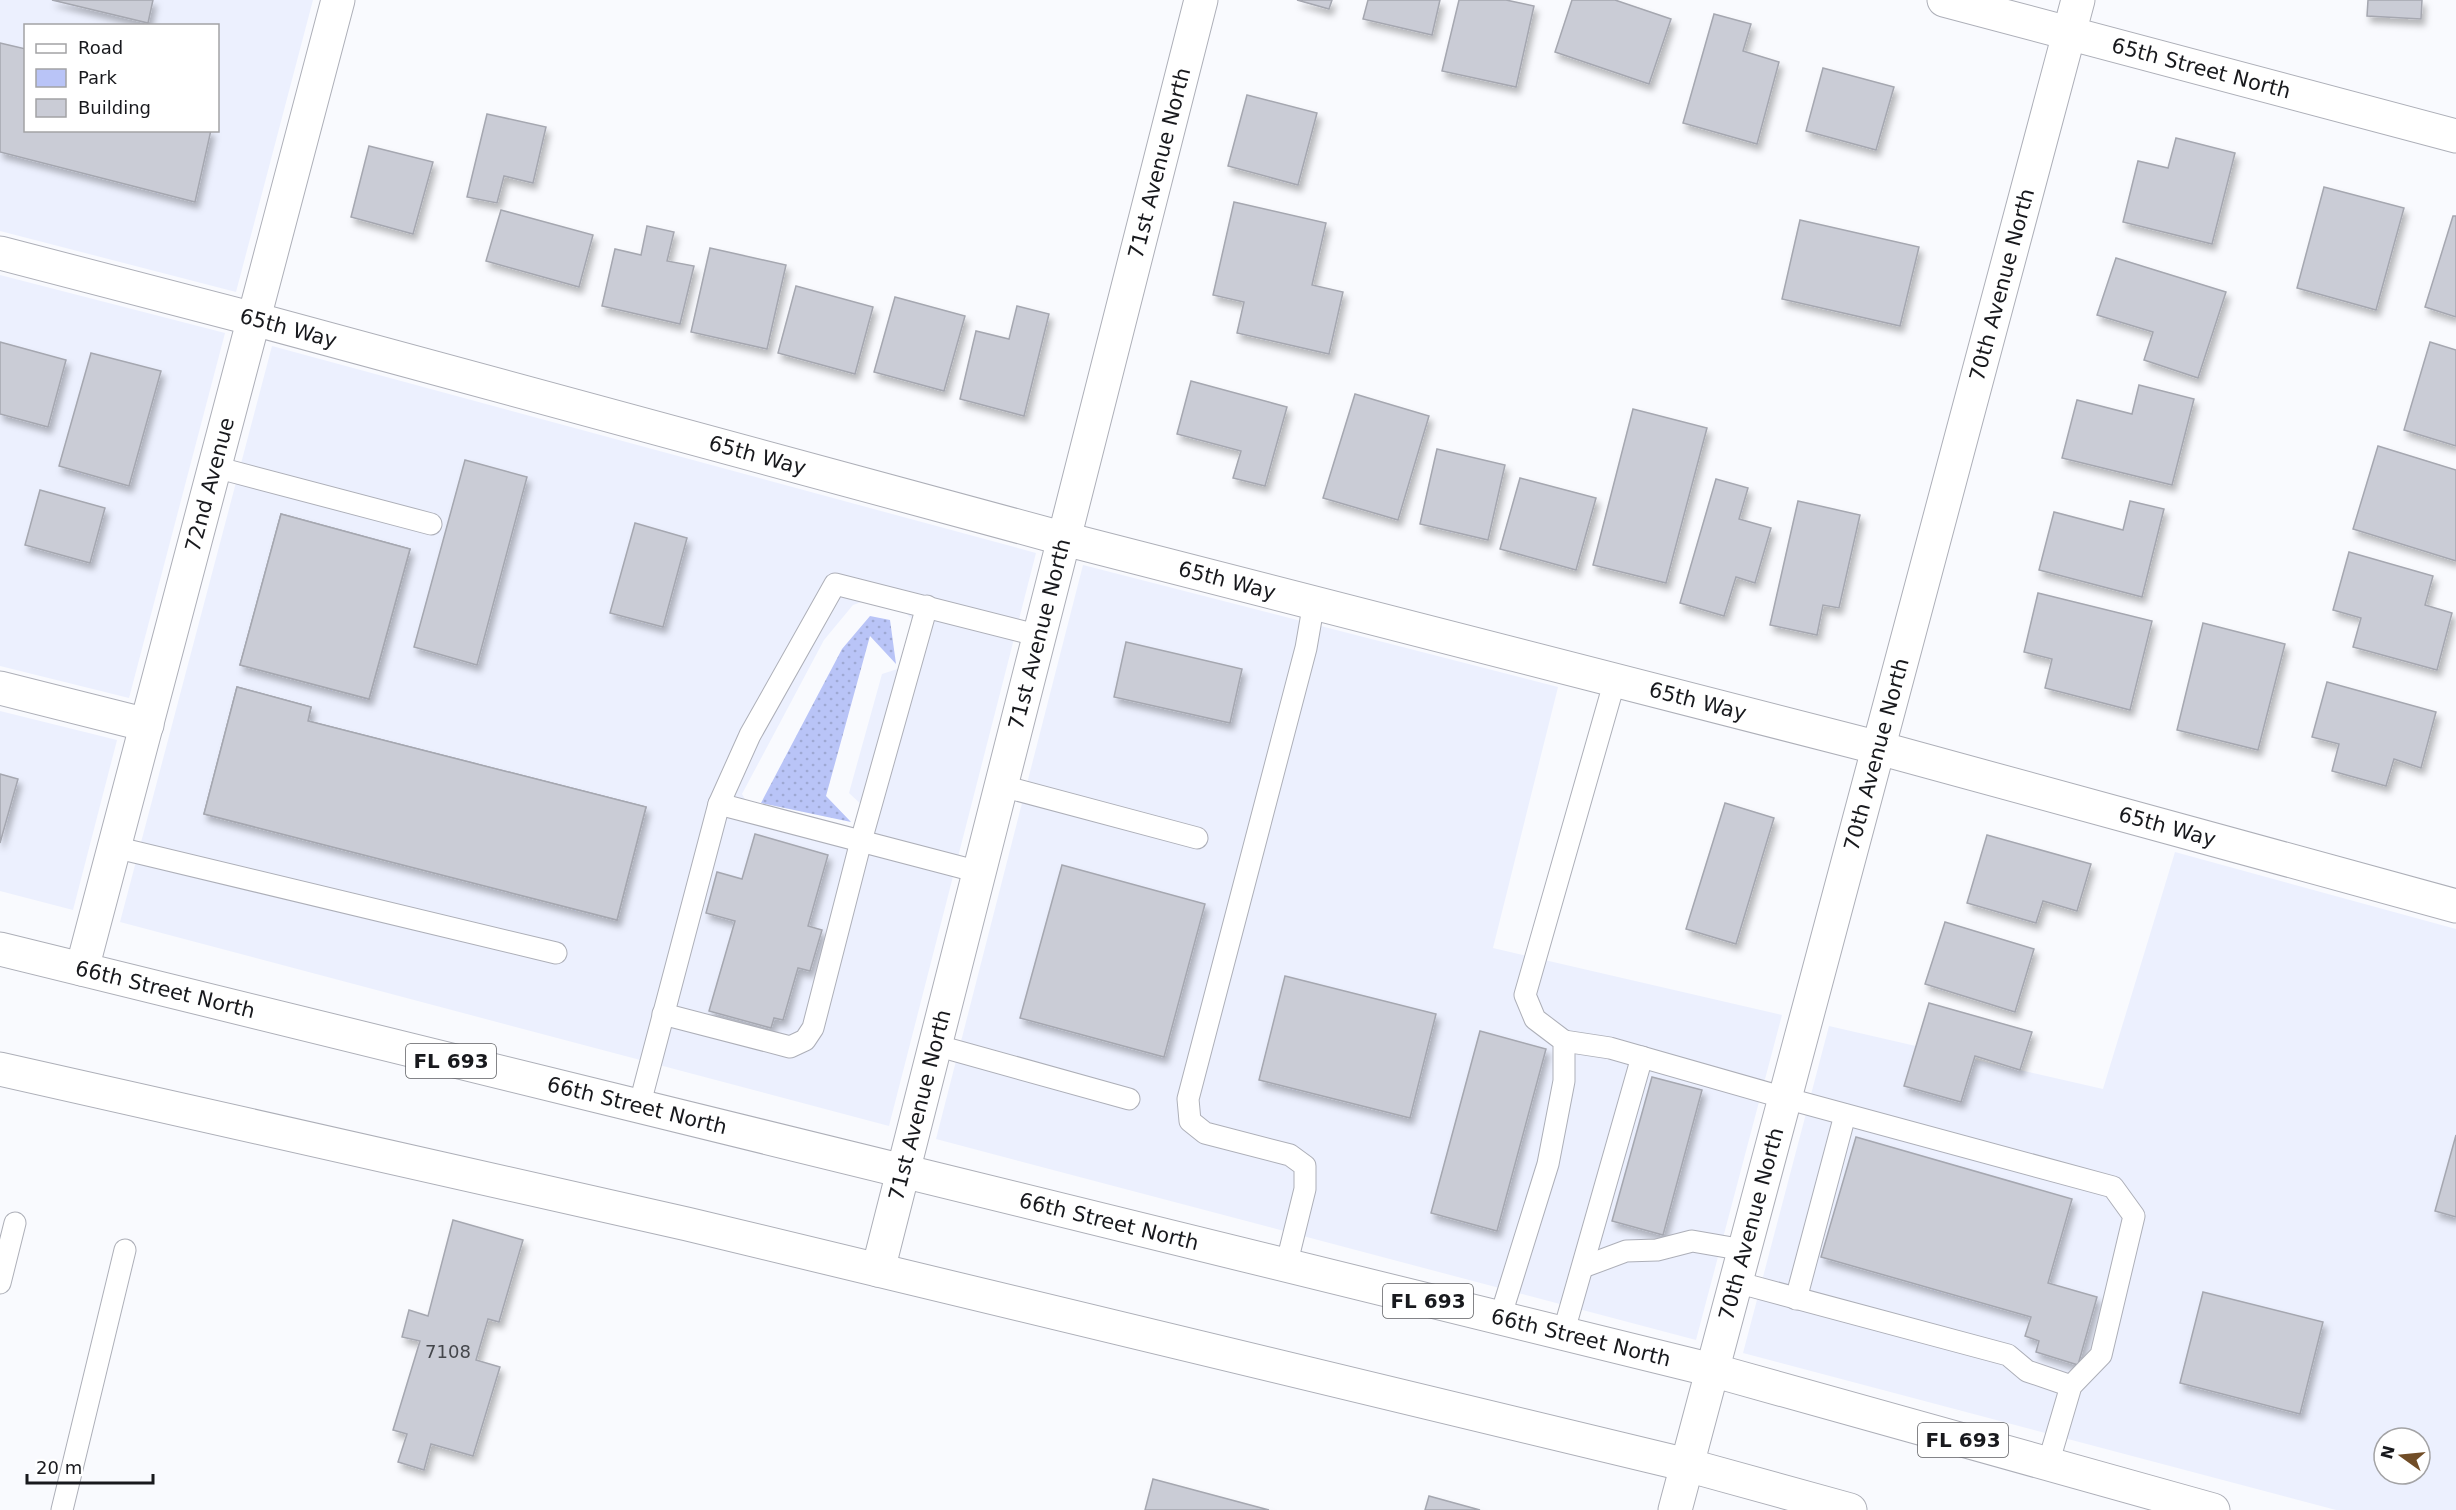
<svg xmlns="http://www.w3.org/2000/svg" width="2456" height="1510" font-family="'DejaVu Sans',sans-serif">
<defs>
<pattern id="green-dots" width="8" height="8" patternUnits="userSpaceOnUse" patternTransform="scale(1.5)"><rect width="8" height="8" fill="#b9c4f7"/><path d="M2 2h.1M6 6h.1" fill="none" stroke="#9ea8d3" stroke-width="1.8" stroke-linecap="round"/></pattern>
<filter id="shadow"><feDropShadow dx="3.5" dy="6" stdDeviation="3" flood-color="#0004"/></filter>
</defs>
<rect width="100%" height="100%" fill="#f9fafe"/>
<g fill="#ecf0fe" fill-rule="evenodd">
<path d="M 0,0 L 313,0 L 236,292 L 0,231 ZM 26,26 L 218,26 L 218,130 L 26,130 Z"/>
<polygon points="0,275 225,333 129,698 0,666"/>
<path d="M 272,346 L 1036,553 L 889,1126 L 120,922 ZM 873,598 L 894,602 L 912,619 L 916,663 L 882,674 L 849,793 L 867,810 L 848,840 L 757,821 L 742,794 L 824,640 L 853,605 Z"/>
<polygon points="1083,565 1558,687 1493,948 1782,1015 1696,1340 936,1139"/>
<polygon points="0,711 117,740 73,910 0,891"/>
<path d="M 2175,852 L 2456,929 L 2456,1510 L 2336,1510 L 1743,1353 L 1829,1026 L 2103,1089 ZM 2384,1438 L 2420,1438 L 2420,1474 L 2384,1474 Z"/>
</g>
<polygon fill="url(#green-dots)" points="870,616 890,620 896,664 870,636 826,796 851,822 761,803 842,649"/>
<g fill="#caccd6" stroke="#a5a7b0" stroke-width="1.5" filter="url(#shadow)">
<polygon points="52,0 153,0 148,23"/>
<polygon points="1297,0 1332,0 1329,9"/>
<polygon points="1368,0 1440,0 1432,35 1363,19"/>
<polygon points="1459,0 1506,0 1534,6 1516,87 1442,71"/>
<polygon points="1572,0 1615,0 1671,19 1649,84 1555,52"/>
<polygon points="2368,0 2422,0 2421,19 2367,16"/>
<polygon points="1714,14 1751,24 1743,51 1779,62 1757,144 1683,123"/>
<polygon points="0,43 26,49 26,130 211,130 195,202 0,152"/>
<polygon points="1823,68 1894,87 1876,150 1806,131"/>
<polygon points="1247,95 1317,113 1298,185 1228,166"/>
<polygon points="487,114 546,127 533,183 504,176 497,203 467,197"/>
<polygon points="2176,138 2235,153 2212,244 2123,222 2138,161 2168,168"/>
<polygon points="369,146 433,162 413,234 351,217"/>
<polygon points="2324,187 2404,208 2376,310 2297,288"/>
<polygon points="1234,202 1326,223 1312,285 1343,292 1329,354 1237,333 1244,302 1213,295"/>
<polygon points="501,210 593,235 579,287 486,261"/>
<polygon points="2453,216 2456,216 2456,317 2425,307"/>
<polygon points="1800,220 1919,247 1900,326 1782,299"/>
<polygon points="647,226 674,232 667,261 694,266 680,324 602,306 615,249 641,255"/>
<polygon points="710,248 786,265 767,349 691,332"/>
<polygon points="2116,258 2226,292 2198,378 2144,360 2153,332 2097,315"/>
<polygon points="796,286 873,307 855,374 778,353"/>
<polygon points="895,297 965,316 944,391 874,372"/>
<polygon points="1017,306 1049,314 1024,416 960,399 976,331 1009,339"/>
<polygon points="0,342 66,360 48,427 0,414"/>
<polygon points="2430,342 2456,350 2456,446 2404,430"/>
<polygon points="91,353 161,371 129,486 59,466"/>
<polygon points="1191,381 1287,407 1265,486 1233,478 1241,451 1177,434"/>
<polygon points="2139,385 2194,399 2172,485 2062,458 2077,400 2132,414"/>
<polygon points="1355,394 1429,416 1398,520 1323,498"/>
<polygon points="1633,409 1707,428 1666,583 1593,565"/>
<polygon points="2378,446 2456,470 2456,561 2353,529"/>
<polygon points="1437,449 1505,465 1488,540 1420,524"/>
<polygon points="465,460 527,477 477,665 414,647"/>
<polygon points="1520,478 1596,498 1576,570 1500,549"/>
<polygon points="1716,479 1748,488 1739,519 1771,528 1755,583 1736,577 1724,616 1680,603"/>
<polygon points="40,490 105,508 90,563 25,545"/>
<polygon points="1798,501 1860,515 1839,608 1823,605 1817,635 1770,625"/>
<polygon points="2130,501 2164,509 2142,597 2039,570 2054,512 2123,530"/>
<polygon points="281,514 410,549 369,699 240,665"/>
<polygon points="281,514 410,549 369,699 240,665"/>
<polygon points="635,523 687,538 663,627 610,613"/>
<polygon points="2349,552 2433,576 2425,605 2452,613 2437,670 2353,647 2361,618 2333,610"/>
<polygon points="2038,593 2152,621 2130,710 2045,688 2052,659 2024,652"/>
<polygon points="2203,623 2285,644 2258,750 2177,730"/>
<polygon points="1126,642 1242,669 1230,723 1114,697"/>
<polygon points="2327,682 2436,712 2421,768 2394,759 2386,786 2332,771 2339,744 2312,737"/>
<polygon points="237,687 311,707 308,721 646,807 617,920 204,814"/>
<polygon points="237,687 311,707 308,721 646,807 617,920 204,814"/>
<polygon points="0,774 18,779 0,843"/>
<polygon points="1725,803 1774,818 1736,944 1686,929"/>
<polygon points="755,834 828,855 808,926 822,930 810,971 798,968 783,1020 774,1018 771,1028 709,1011 735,921 706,913 717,872 742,879"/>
<polygon points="1987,835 2091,864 2077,911 2043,901 2036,923 1967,903"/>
<polygon points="1062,865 1205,904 1164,1057 1020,1018"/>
<polygon points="1945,922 2034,949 2015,1012 1925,984"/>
<polygon points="1285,976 1436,1014 1410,1118 1259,1080"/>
<polygon points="1929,1003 2032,1032 2020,1070 1975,1056 1961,1102 1904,1086"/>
<polygon points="1480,1031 1546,1049 1497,1231 1431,1213"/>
<polygon points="1652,1077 1702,1090 1663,1235 1612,1221"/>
<polygon points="2456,1135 2456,1217 2435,1211"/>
<polygon points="1856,1137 2072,1199 2048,1283 2097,1297 2078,1365 2036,1352 2039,1341 2025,1336 2031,1317 1821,1257"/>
<polygon points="453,1220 523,1240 499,1322 488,1319 476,1360 500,1367 473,1456 431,1444 424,1470 398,1462 407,1434 393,1430 420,1341 402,1337 409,1310 428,1316"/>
<polygon points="2203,1292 2323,1322 2300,1414 2180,1383"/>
<polygon points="1153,1479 1269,1510 1145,1510"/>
<polygon points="1429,1496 1480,1510 1425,1510"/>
</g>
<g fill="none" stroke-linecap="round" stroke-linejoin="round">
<g stroke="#adafb8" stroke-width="23">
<g id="service">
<polyline points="215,467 431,524"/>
<polyline points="1002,786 1197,838"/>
<polyline points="719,804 979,872"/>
<polyline points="114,847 556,953"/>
<polyline points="663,1014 790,1047 805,1040 813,1028 861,841 927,606"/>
<polyline points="1564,1041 1610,1048 1785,1098 2113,1187 2134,1216 2101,1355 2071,1386 2048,1464"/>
<polyline points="935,1045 1129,1099"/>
<polyline points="639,1107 719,804 750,735 835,584 1040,636"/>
<polyline points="1286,1266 1305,1189 1305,1166 1290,1155 1205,1133 1190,1121 1188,1099 1306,648 1314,602"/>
<polyline points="1583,1267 1626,1251 1657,1250 1692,1241 1744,1250"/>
<polyline points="1736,1282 2008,1355 2027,1371 2071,1386"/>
<polyline points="0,1283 15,1223"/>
<polyline points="1796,1299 1845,1115"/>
<polyline points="1500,1318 1548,1164 1564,1081 1564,1041 1535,1019 1525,995 1615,680"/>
<polyline points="1563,1334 1642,1057"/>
<polyline points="62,1510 125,1250"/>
</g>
</g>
<g stroke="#adafb8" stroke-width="35">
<g id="minor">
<path id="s1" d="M 1944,0 L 2456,136"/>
<path id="s2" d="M 0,253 L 254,319 L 1065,539 L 1879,748 L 2456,906"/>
<polyline points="0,688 147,725"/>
<path id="s3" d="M 82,969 L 338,0"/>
<path id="s4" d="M 878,1270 L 1201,0"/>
</g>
</g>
<g stroke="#adafb8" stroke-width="35">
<g id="tertiary">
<path id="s5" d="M 1675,1510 L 2078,0"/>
</g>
</g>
<g stroke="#adafb8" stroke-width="35">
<g id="primary">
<path id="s6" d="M 0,949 L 1712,1370 L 2213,1510"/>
<polyline points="0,1069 687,1224 1687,1465 1850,1510"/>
</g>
</g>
<use href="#service" stroke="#fff" stroke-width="21"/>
<use href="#minor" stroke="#fff" stroke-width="33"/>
<use href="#tertiary" stroke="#fff" stroke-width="33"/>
<use href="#primary" stroke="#fff" stroke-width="33"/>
</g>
<g text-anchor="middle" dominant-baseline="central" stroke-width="5" stroke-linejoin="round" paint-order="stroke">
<g font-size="18" fill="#44464b">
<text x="448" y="1351">7108</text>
</g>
<g fill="#fff" stroke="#5d5e61" stroke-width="1.5">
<rect x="406" y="1044" width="90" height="34" rx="4.5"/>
<rect x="1383" y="1284" width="90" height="34" rx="4.5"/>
<rect x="1918" y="1423" width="90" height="34" rx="4.5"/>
</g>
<g font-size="20" font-weight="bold" fill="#18191d">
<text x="451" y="1061">FL 693</text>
<text x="1428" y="1301">FL 693</text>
<text x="1963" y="1440">FL 693</text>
</g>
<g font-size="21" fill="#18191d" stroke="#fff">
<text stroke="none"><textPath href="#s1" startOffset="266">65th Street North</textPath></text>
<text stroke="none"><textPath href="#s4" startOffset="1142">71st Avenue North</textPath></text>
<text stroke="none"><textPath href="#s5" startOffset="1268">70th Avenue North</textPath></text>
<text stroke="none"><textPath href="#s2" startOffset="298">65th Way</textPath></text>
<text stroke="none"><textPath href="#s2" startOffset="784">65th Way</textPath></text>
<text stroke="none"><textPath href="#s3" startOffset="501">72nd Avenue</textPath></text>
<text stroke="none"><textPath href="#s2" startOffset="1270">65th Way</textPath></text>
<text stroke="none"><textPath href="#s4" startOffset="656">71st Avenue North</textPath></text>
<text stroke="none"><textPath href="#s2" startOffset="1756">65th Way</textPath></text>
<text stroke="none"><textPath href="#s5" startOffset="782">70th Avenue North</textPath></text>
<text stroke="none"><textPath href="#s2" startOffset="2242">65th Way</textPath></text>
<text stroke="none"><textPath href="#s6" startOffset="170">66th Street North</textPath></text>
<text stroke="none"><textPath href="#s6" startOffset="656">66th Street North</textPath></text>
<text stroke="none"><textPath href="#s4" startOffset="170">71st Avenue North</textPath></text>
<text stroke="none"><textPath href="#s6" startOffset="1142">66th Street North</textPath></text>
<text stroke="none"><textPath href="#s5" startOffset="296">70th Avenue North</textPath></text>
<text stroke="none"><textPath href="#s6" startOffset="1628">66th Street North</textPath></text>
</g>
</g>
<rect x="24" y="24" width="195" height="108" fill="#ffffff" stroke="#a3a3a5" stroke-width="1.5"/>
<rect x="36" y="44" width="30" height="9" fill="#ffffff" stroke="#a3a3a5" stroke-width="1.5"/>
<text x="78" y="54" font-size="18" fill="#18191d">Road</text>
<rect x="36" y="69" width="30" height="18" fill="#b9c4f7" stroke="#a3a3a5" stroke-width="1.5"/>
<text x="78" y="84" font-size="18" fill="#18191d">Park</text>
<rect x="36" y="99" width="30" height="18" fill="#caccd6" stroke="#a3a3a5" stroke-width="1.5"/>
<text x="78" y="114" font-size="18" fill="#18191d">Building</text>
<g transform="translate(2402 1456) rotate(285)"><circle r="28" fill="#ffffff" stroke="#a3a3a5" stroke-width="1.5"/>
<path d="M0-4.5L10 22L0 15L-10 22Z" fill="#714d27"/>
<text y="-9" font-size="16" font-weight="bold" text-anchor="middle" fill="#18191d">N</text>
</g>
<path d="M27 1474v9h126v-9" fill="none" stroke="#18191d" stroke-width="3"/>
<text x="36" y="1474" font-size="18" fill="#18191d" stroke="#ffffff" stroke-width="4.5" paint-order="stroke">20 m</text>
</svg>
